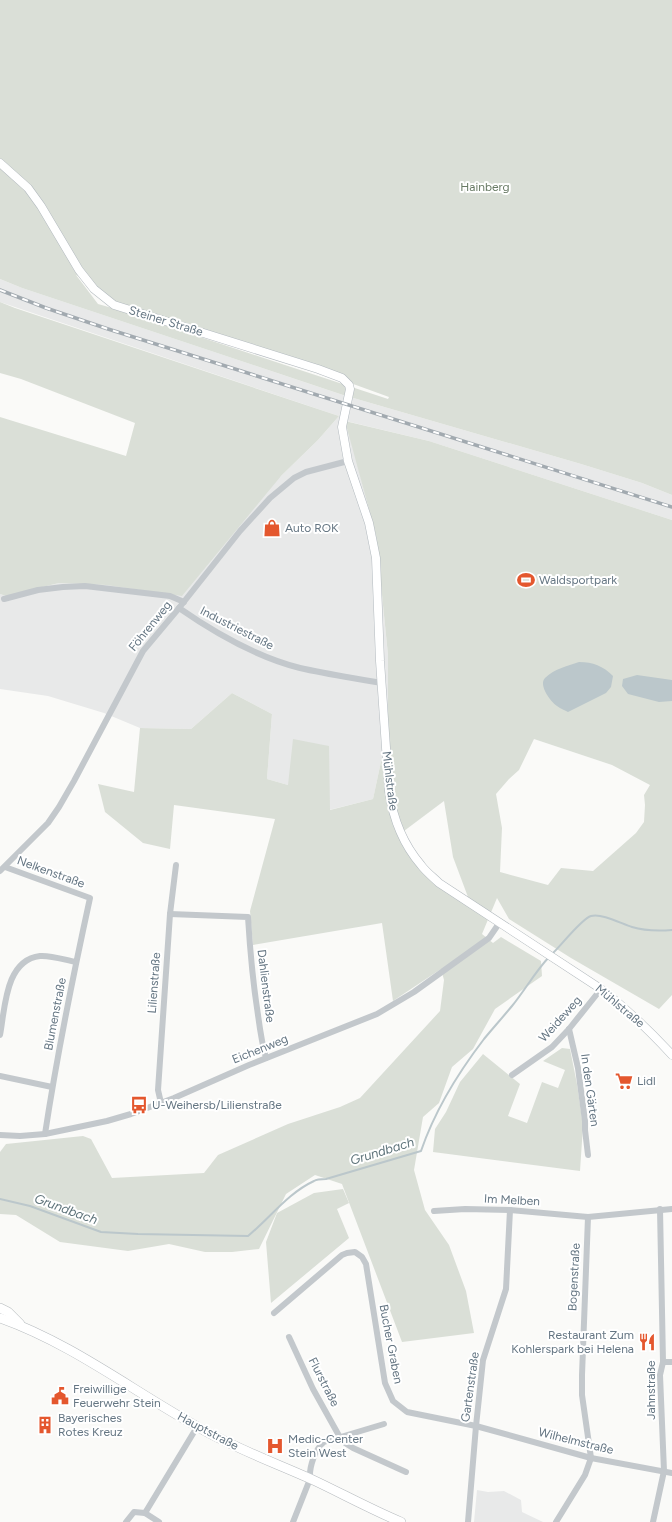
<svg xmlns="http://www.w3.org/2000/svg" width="672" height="1522" font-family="Figtree,sans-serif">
<rect width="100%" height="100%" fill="#fafaf8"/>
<g fill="#e8e9e9">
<polygon points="0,279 22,288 343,395 581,464 642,483 672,495 672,520 429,441 346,421 376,535 388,655 388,729 373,799 329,810 288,785 267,779 272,714 232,693 191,729 140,728 104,713 48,696 0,689 0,594 6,596 59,583 106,585 281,476 318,440 339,416 0,302"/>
<polygon points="477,1490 488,1492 504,1491 521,1500 522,1512 543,1522 474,1522"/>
</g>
<g fill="#dadfd7" fill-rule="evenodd">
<path d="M 0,0 L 672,0 L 672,495 L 642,483 L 581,464 L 343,395 L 22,288 L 0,279 ZM 76,275 L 91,282 L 97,294 L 112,308 L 98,304 ZM 155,322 L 312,369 L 389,397 L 388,399 Z"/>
<polygon points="0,302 15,308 339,416 318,440 281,476 182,596 106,585 59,583 6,596 0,594 0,417 126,456 135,423 21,379 0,373"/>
<path d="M 345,421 L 429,441 L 672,520 L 672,995 L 659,1009 L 571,958 L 509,919 L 497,898 L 482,934 L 493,943 L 501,937 L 541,961 L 542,976 L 495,1009 L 473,1049 L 452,1067 L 439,1103 L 423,1117 L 414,1170 L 425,1210 L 449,1245 L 466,1291 L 474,1333 L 402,1342 L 342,1184 L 315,1175 L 286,1194 L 259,1249 L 232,1252 L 205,1252 L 169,1244 L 128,1251 L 60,1242 L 16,1215 L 0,1214 L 0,1152 L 6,1144 L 83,1136 L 91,1139 L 112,1178 L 204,1173 L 218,1155 L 288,1124 L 340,1107 L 360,1098 L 440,1011 L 444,980 L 441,969 L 393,1001 L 382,923 L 253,945 L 250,911 L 275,819 L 174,805 L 170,849 L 143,843 L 105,812 L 98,784 L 134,792 L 140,728 L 191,729 L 232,693 L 272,714 L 267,779 L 288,785 L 293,739 L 329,746 L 330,810 L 373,799 L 388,729 L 388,655 L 376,535 ZM 534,739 L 612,765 L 650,785 L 644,795 L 645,805 L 644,822 L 636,833 L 593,871 L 561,868 L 548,885 L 500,872 L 502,828 L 496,794 L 509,779 L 519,770 ZM 444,801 L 453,857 L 468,897 L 439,881 L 400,834 Z"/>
<polygon points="562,1048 570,1049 577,1084 583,1126 580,1171 433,1152 435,1129 446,1112 460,1082 483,1054 520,1084 508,1116 527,1123 542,1082 558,1088 565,1070 543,1061"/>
<polygon points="343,1189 349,1203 337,1209 349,1238 271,1303 266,1242 277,1213 314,1193"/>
</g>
<g fill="#bbc7cb">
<path d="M 579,662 C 593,662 603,666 613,676 L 611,687 L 606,693 L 568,712 C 565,710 561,709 557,706 C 551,702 538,685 545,678 C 554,669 567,666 579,662 Z"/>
<polygon points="637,675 672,680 672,701 659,702 628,694 622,686 623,679"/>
</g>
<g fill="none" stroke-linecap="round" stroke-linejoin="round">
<g stroke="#bbc7cb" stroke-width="2">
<path d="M 552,954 C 561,946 581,919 591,916 C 602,913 622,924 632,927 C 645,931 659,931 672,930"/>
<path d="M 0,1199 L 30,1206 L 101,1232 L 138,1234 L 248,1236 C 270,1218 288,1193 314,1181 C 317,1179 323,1179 326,1179 L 421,1151 C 435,1110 458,1073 484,1039 C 493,1028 503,1017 512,1006 C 525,990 535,972 549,957"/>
</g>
<g stroke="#b3babf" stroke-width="9">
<path id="secondary" d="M 0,163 L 28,188 L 41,206 L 79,270 L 94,289 L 114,305 L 318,369 L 342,378 L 349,385 L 350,389 L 342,427 L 348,461 L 369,523 L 376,558 L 380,661 L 389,791 C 393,818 403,844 421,865 C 426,872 433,877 439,883 L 601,989 C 627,1009 650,1031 672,1055"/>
</g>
<g stroke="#b5babe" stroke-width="10">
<g id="primary">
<polyline points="0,1308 8,1312 20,1324"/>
<path d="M 0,1318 C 71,1343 133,1391 198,1427 C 234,1448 273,1462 311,1479 C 341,1493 370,1509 401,1522"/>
</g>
</g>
<g stroke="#c3c8cc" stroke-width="6">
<polyline points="4,599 38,590 63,587 85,586 170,596 184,602"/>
<path d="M 179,608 C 215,633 256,657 300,668 C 326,674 354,678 381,683"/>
<path d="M 5,867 L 90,898 C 73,976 57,1055 45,1134"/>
<polyline points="0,871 48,823 59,807 74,781 143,651 179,608 240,531 270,498 294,478 306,472 348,461"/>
<path d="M 170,914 L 248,917 C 250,950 253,983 258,1015 C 260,1030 262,1044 266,1058"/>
<polyline points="569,1029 578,1068 585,1121 585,1130 588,1155"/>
<path d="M 0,1035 C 5,1009 5,960 40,956 C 51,955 65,960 76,962"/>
<polyline points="512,1075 552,1047 569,1029 601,989"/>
<polyline points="0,1076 52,1087"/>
<polyline points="161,1103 158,1090 170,914 176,865"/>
<polyline points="0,1135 20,1136 45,1134 107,1121 131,1114 174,1098 249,1065 377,1014 414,992 489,938 500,922"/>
<polyline points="434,1211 465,1209 510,1210 588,1217 672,1209"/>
<polyline points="274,1313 342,1255 347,1253 355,1252 362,1257 366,1264 385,1383 393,1401 407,1412 476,1426 591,1458 672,1473"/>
<polyline points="289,1337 313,1389 342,1441 353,1448 406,1472"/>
<polyline points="663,1362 672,1362"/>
<polyline points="145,1513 197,1427"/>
<polyline points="126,1522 134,1512 145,1513 159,1522"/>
<path d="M 293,1522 L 310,1479 C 309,1467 315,1449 324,1442 L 384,1424"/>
<polyline points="468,1522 476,1426 483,1360 506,1289 510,1210"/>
<polyline points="556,1522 585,1475 591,1458 582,1395 582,1375 588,1217"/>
<polyline points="653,1522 664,1471 660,1375 663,1362 660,1209"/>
</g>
<use href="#secondary" stroke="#fff" stroke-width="8"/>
<use href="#primary" stroke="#fff" stroke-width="9"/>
<g stroke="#a2aab0" stroke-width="3.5">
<polyline id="rail" points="0,290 46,308 108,329 672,507"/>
</g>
<use href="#rail" stroke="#fff" stroke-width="2" stroke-dasharray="6" stroke-linecap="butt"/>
</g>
<defs>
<g id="shop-bare" transform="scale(1.38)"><path d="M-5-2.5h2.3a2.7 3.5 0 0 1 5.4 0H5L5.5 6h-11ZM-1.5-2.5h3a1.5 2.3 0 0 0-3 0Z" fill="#e4572e" stroke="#fff" stroke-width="2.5" paint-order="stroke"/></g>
<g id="stadium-bare" transform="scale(1.38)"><path d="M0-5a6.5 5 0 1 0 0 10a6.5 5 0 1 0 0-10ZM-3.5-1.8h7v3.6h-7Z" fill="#e4572e" stroke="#fff" stroke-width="2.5" paint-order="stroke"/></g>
<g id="supermarket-bare" transform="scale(1.38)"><path d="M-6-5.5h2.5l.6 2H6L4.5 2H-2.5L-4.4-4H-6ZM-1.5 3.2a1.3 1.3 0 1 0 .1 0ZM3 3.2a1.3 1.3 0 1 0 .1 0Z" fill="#e4572e" stroke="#fff" stroke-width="2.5" paint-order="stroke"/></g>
<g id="bus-bare" transform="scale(1.38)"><path d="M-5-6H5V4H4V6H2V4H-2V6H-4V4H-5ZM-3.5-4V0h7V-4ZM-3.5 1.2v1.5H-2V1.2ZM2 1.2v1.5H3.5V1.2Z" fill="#e4572e" stroke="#fff" stroke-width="2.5" paint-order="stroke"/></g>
<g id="restaurant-bare" transform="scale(1.38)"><path d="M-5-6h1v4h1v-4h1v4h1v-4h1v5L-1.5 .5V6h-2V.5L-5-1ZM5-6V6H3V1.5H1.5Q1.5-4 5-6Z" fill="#e4572e" stroke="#fff" stroke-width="2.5" paint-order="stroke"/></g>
<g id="civic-bare" transform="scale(1.38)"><path d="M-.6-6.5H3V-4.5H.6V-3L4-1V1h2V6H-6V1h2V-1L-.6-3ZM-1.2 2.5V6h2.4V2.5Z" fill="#e4572e" stroke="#fff" stroke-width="2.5" paint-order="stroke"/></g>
<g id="building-bare" transform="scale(1.38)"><path d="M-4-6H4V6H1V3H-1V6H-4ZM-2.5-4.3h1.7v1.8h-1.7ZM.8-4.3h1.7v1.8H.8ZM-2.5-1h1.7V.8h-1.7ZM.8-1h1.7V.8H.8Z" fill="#e4572e" stroke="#fff" stroke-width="2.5" paint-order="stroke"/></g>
<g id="hospital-bare" transform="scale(1.38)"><path d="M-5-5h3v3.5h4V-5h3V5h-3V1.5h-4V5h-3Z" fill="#e4572e" stroke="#fff" stroke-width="2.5" paint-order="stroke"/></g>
</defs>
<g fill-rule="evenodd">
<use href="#shop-bare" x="272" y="528"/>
<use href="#stadium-bare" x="526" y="580"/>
<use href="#supermarket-bare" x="624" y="1081"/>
<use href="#bus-bare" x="139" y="1105"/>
<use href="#restaurant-bare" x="647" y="1342"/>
<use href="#civic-bare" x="60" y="1396"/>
<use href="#building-bare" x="45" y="1425"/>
<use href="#hospital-bare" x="275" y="1446"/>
</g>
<g text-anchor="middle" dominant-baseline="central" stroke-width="4" stroke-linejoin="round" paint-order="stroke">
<g font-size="12" fill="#687a64" stroke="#fff">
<text x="485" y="187">Hainberg</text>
</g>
<g font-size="12" fill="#657683" stroke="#fff">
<text transform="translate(166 321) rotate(17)">Steiner Straße</text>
<text transform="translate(150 626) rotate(-51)">Föhrenweg</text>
<text transform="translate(237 628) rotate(27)">Industriestraße</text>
<text transform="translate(390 781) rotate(83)">Mühlstraße</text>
<text transform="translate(51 872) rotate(20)">Nelkenstraße</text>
<text transform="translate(154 983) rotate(-86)">Lilienstraße</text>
<text transform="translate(266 986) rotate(83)">Dahlienstraße</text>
<text transform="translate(620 1006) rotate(40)">Mühlstraße</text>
<text transform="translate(55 1014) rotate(-79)">Blumenstraße</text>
<text transform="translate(560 1019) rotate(-48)">Weideweg</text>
<text transform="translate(260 1049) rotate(-22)">Eichenweg</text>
<text transform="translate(590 1090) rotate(82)">In den Gärten</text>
<text transform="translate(512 1200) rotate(3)">Im Melben</text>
<text transform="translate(574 1277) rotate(-87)">Bogenstraße</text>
<text transform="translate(391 1344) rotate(79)">Bucher Graben</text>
<text transform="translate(324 1382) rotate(63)">Flurstraße</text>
<text transform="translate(470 1387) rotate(-82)">Gartenstraße</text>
<text transform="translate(651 1390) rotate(-90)">Jahnstraße</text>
<text transform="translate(208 1431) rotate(28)">Hauptstraße</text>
<text transform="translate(576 1441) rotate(14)">Wilhelmstraße</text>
</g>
<g font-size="12" fill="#657683" stroke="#fff" text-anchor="start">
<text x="285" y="528">Auto ROK</text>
<text x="539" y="580">Waldsportpark</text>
<text x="637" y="1081">Lidl</text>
<text x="152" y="1105">U-Weihersb/Lilienstraße</text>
<text x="634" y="1335" text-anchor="end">Restaurant Zum<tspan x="634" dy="14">Kohlerspark bei Helena</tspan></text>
<text x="73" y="1389">Freiwillige<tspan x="73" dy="14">Feuerwehr Stein</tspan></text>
<text x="58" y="1418">Bayerisches<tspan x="58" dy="14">Rotes Kreuz</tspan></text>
<text x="288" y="1439">Medic-Center<tspan x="288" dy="14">Stein West</tspan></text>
</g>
<g font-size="13" font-style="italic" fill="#60757c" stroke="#fff">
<text transform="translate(382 1151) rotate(-17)">Grundbach</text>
<text transform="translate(66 1209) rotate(20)">Grundbach</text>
</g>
</g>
</svg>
